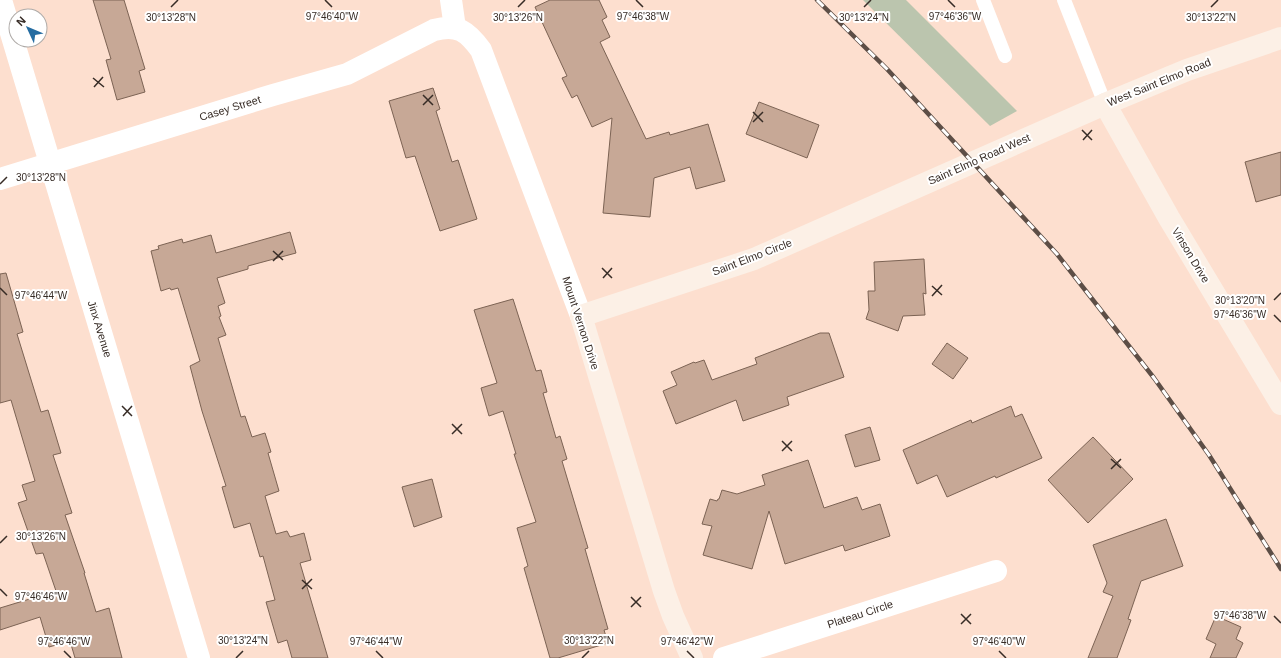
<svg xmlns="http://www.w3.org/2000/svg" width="1281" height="658" font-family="Arial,sans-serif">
<rect width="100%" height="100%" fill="#fddfcf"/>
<polygon fill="#bbc5ae" points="863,0 906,0 1017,111 990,126"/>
<g fill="#c7a896" stroke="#7c6354">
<polygon points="93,0 124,0 145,69 139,71 145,92 117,100 106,60 111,59"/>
<polygon points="550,0 599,0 607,17 602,20 610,37 600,42 646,139 669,132 670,135 708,124 725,181 696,189 690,167 654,178 650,217 603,213 612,118 592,127 577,95 572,98 562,78 567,76 535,7"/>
<polygon points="433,88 440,109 436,111 452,162 458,160 477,219 440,231 415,156 406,158 389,101"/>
<polygon points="759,102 819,125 807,158 746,134"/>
<polygon points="1281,152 1281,195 1256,202 1245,162"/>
<polygon points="290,232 296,253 248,266 248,269 217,278 225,303 218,306 221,316 219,317 226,335 218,338 241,417 245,416 252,437 265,433 271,452 268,453 279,491 265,496 276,534 287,531 290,537 304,533 311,560 300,563 328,658 292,658 287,640 278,643 266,602 275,600 263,556 260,557 250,523 234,528 222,487 226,486 202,411 190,366 200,361 178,288 171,290 170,288 161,291 151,251 159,249 158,246 182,239 183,243 211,235 216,253"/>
<polygon points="924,259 926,294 923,293 925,315 903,316 898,331 866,319 869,310 868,291 875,291 874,262"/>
<polygon points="6,273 23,332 17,334 41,412 48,410 61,453 53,455 72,513 65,515 85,573 84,573 96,612 109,608 122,658 75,658 70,641 49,647 40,617 0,630 0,608 56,591 43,553 36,554 18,503 27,500 22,485 35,481 11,400 0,403 0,274"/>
<polygon points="513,299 536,371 541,370 547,392 543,393 556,438 560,436 567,459 562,461 588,548 585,549 608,629 604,630 608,643 558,658 550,658 524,568 528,566 517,528 536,522 514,454 516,454 503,411 489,416 481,388 497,383 474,310"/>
<polygon points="820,333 829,333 844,377 787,397 789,405 743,421 736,400 676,424 663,391 677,385 671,372 694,362 695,363 704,360 712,380 757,364 755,358"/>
<polygon points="947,343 968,358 953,379 932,364"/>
<polygon points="1011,406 1015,417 1022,414 1042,458 996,478 995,476 947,497 937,475 917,484 903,450 971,420 972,423"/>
<polygon points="870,427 880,460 855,467 845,435"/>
<polygon points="1093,437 1133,479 1088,523 1048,480"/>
<polygon points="808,460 824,508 857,497 862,510 880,504 890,536 845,551 843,545 785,564 769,511 752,569 703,555 712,526 702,524 710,499 717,501 718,499 719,499 722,490 737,494 765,485 762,475"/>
<polygon points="432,479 442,517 414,527 402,487"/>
<polygon points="1166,519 1183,566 1141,581 1128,619 1131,620 1117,658 1088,658 1113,596 1103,592 1107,583 1093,545"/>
<polygon points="1216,616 1241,627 1236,639 1243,643 1236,658 1210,658 1216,644 1206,639"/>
</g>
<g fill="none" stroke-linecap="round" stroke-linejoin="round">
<g stroke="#fff" stroke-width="14">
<polyline points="983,0 1005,56"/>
<polyline points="1064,0 1105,104"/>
</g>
<g stroke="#fff" stroke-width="22">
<polyline points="1,0 199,658"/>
<polyline points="451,0 455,28"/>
<path d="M 0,179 L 273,95 L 347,74 L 434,30 C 458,24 467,31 481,50 L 581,316"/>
<polyline points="724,658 996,571"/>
</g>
<g stroke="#fcf0e6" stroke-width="22">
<polyline points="1105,104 1169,218 1281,404"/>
<polyline points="692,658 673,616 664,591 581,316 754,259 1105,104 1187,70 1281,38"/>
</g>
<g stroke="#5d4e46" stroke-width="4.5">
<polyline id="rail" points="817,0 887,69 1057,254 1154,378 1209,455 1281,569"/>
</g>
<use href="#rail" stroke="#fff" stroke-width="3" stroke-dasharray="9" stroke-linecap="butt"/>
</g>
<path fill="none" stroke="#372c26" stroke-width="1.5" d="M 325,0 L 332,7M 636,0 L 643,7M 948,0 L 955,7M 171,7 L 178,0M 518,7 L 525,0M 864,7 L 871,0M 1211,7 L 1218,0M 93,78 L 104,87M 94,87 L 103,77M 423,95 L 433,105M 423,105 L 433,95M 753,112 L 763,122M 753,122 L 763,112M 1082,130 L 1092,140M 1083,140 L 1092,130M 0,184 L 7,177M 273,251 L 283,260M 273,261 L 283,251M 602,268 L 612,278M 603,278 L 612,268M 932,286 L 942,295M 0,288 L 7,295M 932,296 L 942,285M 1274,300 L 1281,293M 1274,315 L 1281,322M 122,406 L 132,416M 123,416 L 132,406M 452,424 L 462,434M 452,434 L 462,424M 782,441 L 792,451M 782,451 L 792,441M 1111,459 L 1121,468M 1111,469 L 1121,459M 0,543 L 7,536M 302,580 L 312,589M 0,589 L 7,596M 302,589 L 312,579M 631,597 L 641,607M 631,607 L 641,597M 961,614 L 971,624M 1274,616 L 1281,623M 961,624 L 971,614M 64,651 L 71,658M 376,651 L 383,658M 687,651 L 694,658M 999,651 L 1006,658M 236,658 L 243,651M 582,658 L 589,651"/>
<g text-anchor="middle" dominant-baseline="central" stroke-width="4" stroke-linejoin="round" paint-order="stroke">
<g font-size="11" fill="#372c26" stroke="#fff">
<text transform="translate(1159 82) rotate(-22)">West Saint Elmo Road</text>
<text transform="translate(230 108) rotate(-17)">Casey Street</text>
<text transform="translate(979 159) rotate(-24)">Saint Elmo Road West</text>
<text transform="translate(1191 255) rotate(59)">Vinson Drive</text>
<text transform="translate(752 257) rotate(-21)">Saint Elmo Circle</text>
<text transform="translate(581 323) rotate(72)">Mount Vernon Drive</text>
<text transform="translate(100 329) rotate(73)">Jinx Avenue</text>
<text transform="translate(860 614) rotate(-18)">Plateau Circle</text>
</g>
</g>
<g font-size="10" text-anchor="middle" fill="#372c26" stroke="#fff" stroke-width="4" stroke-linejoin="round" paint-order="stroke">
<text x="332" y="20">97°46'40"W</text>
<text x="643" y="20">97°46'38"W</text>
<text x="955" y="20">97°46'36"W</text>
<text x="171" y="21">30°13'28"N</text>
<text x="518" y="21">30°13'26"N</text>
<text x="864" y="21">30°13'24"N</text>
<text x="1211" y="21">30°13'22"N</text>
<text x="41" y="181">30°13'28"N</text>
<text x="41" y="299">97°46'44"W</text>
<text x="1240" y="304">30°13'20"N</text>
<text x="1240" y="318">97°46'36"W</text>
<text x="41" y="540">30°13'26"N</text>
<text x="41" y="600">97°46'46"W</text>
<text x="1240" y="619">97°46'38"W</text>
<text x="243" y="644">30°13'24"N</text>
<text x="589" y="644">30°13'22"N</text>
<text x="64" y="645">97°46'46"W</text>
<text x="376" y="645">97°46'44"W</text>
<text x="687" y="645">97°46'42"W</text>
<text x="999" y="645">97°46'40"W</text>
</g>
<g transform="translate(28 28) rotate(314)"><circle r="19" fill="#ffffff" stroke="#afaba8"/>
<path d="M0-3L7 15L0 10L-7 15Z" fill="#256ca1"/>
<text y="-6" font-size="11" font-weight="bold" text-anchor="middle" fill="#372c26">N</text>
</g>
</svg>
